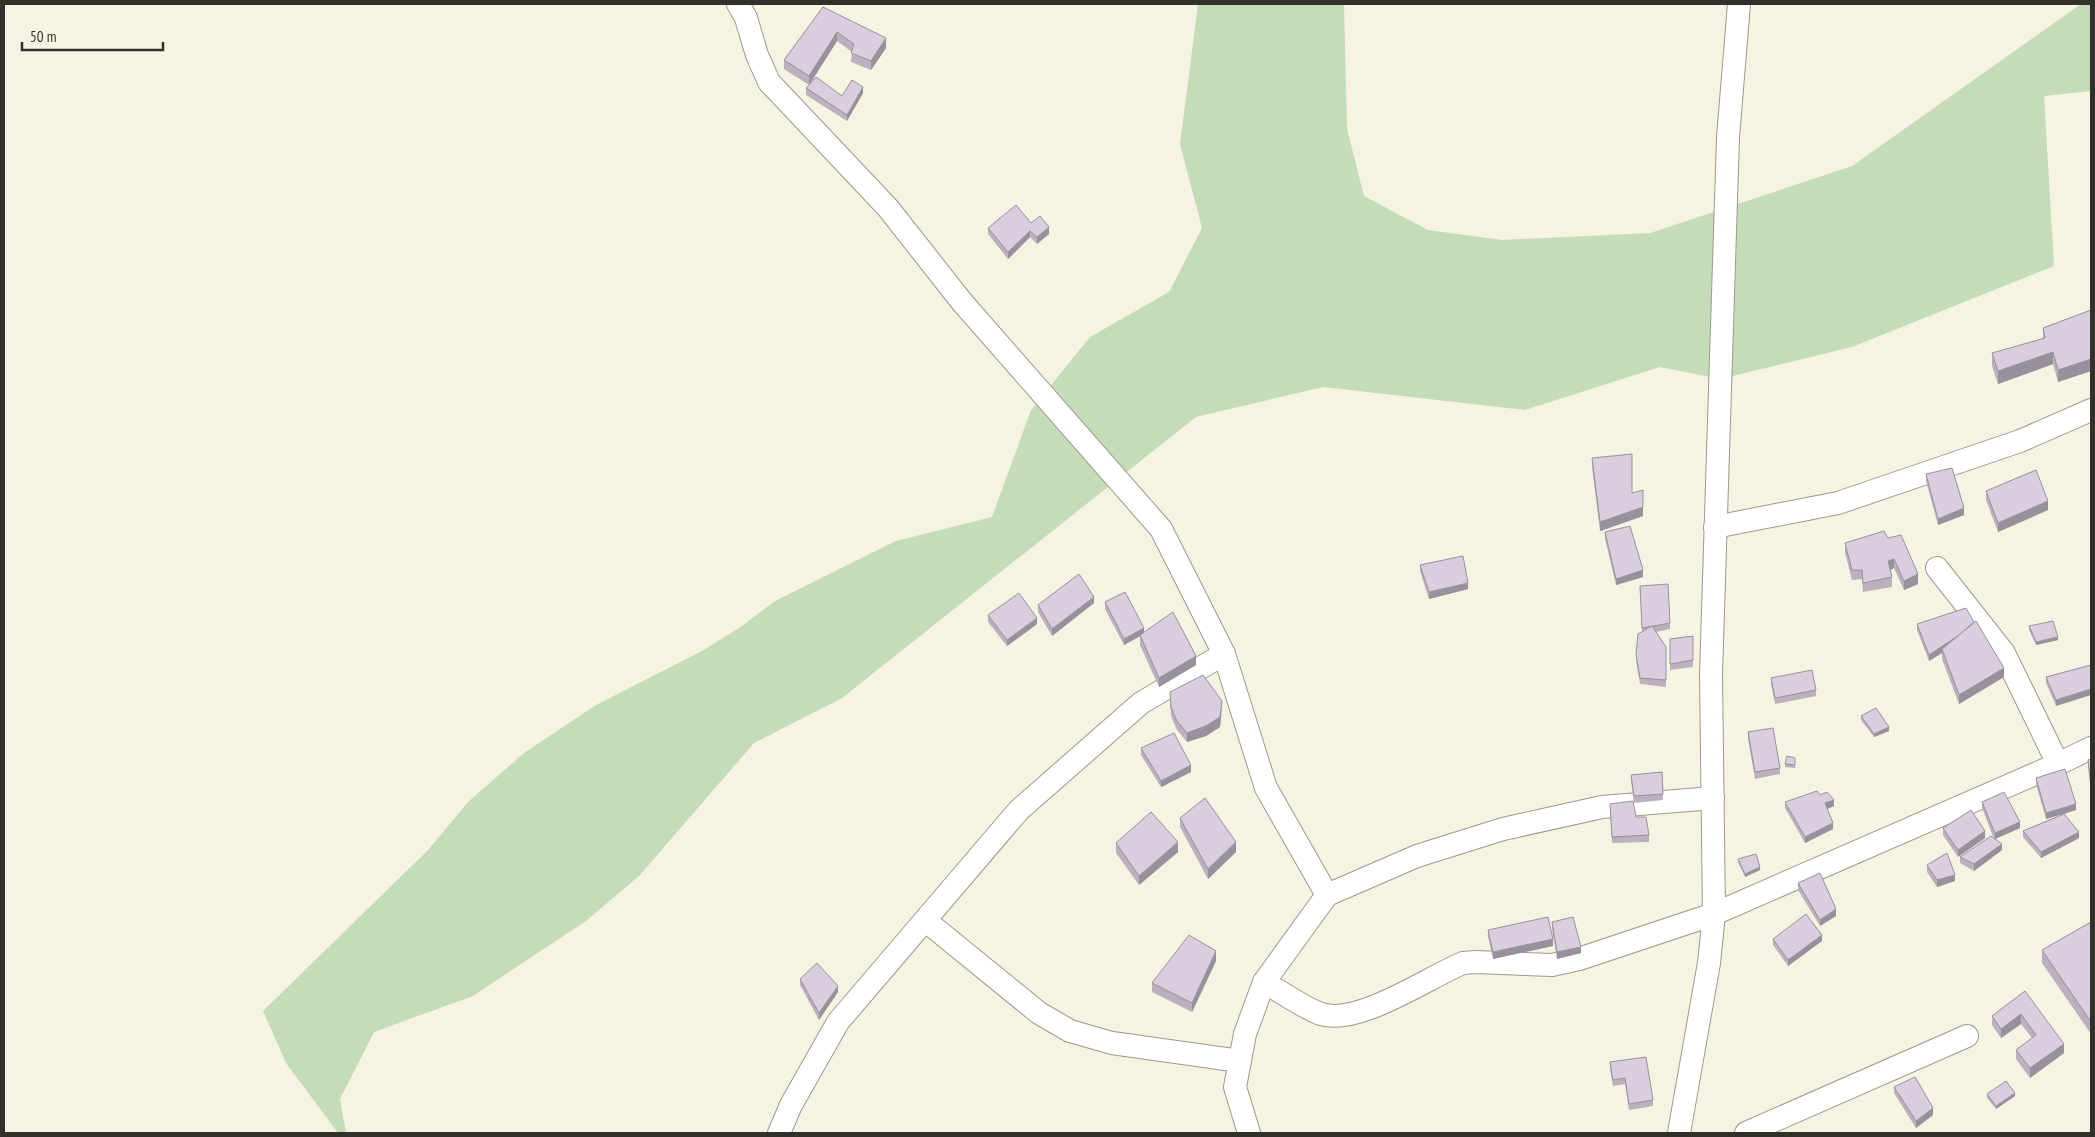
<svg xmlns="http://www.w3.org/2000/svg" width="2095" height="1137" font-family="'PT Sans Narrow',sans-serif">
<rect width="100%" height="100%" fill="#f6f3e2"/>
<polygon fill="#c4ddb8" points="1198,4 1344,4 1347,129 1364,196 1428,230 1502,240 1650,233 1852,166 2081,4 2091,4 2091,91 2044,96 2054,266 1852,347 1720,379 1660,367 1525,410 1323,387 1196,417 842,698 754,743 640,875 586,921 473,996 374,1032 340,1099 346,1133 338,1133 286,1063 263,1011 428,850 468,802 524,753 596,705 702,651 739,628 775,601 896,541 992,517 1031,410 1090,337 1169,292 1202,228 1180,144"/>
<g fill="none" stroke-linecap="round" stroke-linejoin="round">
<g stroke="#9c9a8a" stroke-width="24">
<g id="street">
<polyline points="738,4 746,18 757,55 769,82 888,208 962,302 1161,529 1224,654 1266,788 1327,895 1264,982 1245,1034 1235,1087 1249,1133"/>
<polyline points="1715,527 1838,503 2020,441 2091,410"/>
<polyline points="1937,568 2004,653 2058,764"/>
<polyline points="1327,895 1417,856 1503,829 1602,807 1713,798"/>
<polyline points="926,921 1039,1013 1070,1031 1112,1043 1240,1061"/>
<path d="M 1264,982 C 1278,990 1306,1009 1321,1014 C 1358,1026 1427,978 1463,963 L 1475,962 L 1552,965 L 1579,959 L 1714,914 L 2058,764 L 2091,748"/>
<polyline points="779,1133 791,1105 838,1022 1019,810 1141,703 1224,654"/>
<polyline points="1679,1133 1709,963 1714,914 1711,674 1728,137 1739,4"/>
<polyline points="1746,1133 1967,1036"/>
</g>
</g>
<use href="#street" stroke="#fff" stroke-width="22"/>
</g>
<g fill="#bbb1be">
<polygon points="823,7 886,48 871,70 851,62 852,52 837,41 810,84 842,96 863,93 847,121 806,95 806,88 809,85 784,69 784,60"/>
<polygon points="1031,223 1049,234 1037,244 1030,237 1008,259 988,234 988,228"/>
<polygon points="2091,310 2091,371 2058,382 2053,364 1998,384 1992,366 1992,353 2043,339 2043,328"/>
<polygon points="1592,458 1632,493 1643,516 1600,531 1592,467"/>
<polygon points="1926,474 1964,515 1938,525 1926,481"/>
<polygon points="1986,491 2048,510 1998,532 1986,500"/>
<polygon points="1605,532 1643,577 1616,585 1605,539"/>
<polygon points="1888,538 1918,584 1904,590 1894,568 1890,570 1892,577 1892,587 1863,592 1862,579 1852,580 1845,553 1845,543"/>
<polygon points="1420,565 1468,589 1429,599 1420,571"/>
<polygon points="1640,586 1670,623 1670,629 1656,632 1666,647 1666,687 1640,684 1636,661 1636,654 1642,631"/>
<polygon points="1105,602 1144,632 1196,665 1159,687 1140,645 1140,636 1124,645 1105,609"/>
<polygon points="1094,603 1052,636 1038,612 1038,605"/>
<polygon points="988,615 1037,624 1007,646 988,622"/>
<polygon points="1917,624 2004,677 1959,704 1942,659 1942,653 1929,661 1917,630"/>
<polygon points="2029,626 2058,640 2036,645 2029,630"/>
<polygon points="1693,636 1693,667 1670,670 1670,639"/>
<polygon points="2091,665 2056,706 2046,683 2046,677"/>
<polygon points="1771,678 1816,690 1816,696 1775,704 1771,684"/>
<polygon points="1170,692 1222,711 1220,727 1206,736 1187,742 1177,730 1171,716 1170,701"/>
<polygon points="1861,716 1889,731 1874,737 1861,720"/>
<polygon points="1748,732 1780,768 1780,774 1755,779 1748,739"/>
<polygon points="1141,748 1191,772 1161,787 1141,755"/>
<polygon points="1795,758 1795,768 1785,767 1785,764"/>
<polygon points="2091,759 2091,791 2088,766 2088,760"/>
<polygon points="1662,772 1663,800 1634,803 1631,781 1631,775"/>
<polygon points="2036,778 2076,810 2064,814 2079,838 2041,858 2023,837 2023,831 2063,814 2046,819 2036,784"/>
<polygon points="1820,795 1834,806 1827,809 1833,829 1805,843 1785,808 1785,802"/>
<polygon points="1982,802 2020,828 1995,839 2002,850 1974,871 1960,863 1960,857 1994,839 1982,808"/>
<polygon points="1610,804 1636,817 1649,835 1649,842 1612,843"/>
<polygon points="1180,818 1236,852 1208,879 1180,827"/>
<polygon points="1943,828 1985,838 1958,857 1943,835"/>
<polygon points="1116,843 1178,852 1139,885 1116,853"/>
<polygon points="1738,859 1760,870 1745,877 1738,862"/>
<polygon points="1927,865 1955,881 1937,887 1927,872"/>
<polygon points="1798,883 1836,916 1820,926 1798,890"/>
<polygon points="1552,922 1581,953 1557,959 1552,929"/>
<polygon points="2091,922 2091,1034 2042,963 2042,950"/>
<polygon points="1488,930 1553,946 1493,959 1488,937"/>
<polygon points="1773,939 1822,941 1788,966 1773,945"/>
<polygon points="1216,961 1192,1012 1152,992 1152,983"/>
<polygon points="800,979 838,992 819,1020 800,985"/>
<polygon points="2025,991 2064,1053 2030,1078 2016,1059 2016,1050 2032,1038 2021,1024 2001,1038 1992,1025 1992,1016"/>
<polygon points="1610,1062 1653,1100 1653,1106 1629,1110 1625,1084 1613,1086 1610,1069"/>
<polygon points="1894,1087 1933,1115 1916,1128 1894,1093"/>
<polygon points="1987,1094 2015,1096 1996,1109 1987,1098"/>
</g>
<g fill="#98909b">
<polygon points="837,32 837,41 809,85 809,76"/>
<polygon points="886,38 886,48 871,70 871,61"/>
<polygon points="863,87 863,93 847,121 847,115"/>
<polygon points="1049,227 1049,234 1037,244 1037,237"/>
<polygon points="1030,231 1030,237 1008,259 1008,252"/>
<polygon points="2053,352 2053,364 1998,384 1998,371"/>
<polygon points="2091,359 2091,371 2058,382 2058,370"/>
<polygon points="2048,501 2048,510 1998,532 1998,523"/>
<polygon points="1643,507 1643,516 1600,531 1600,522"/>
<polygon points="1964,508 1964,515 1938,525 1938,519"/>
<polygon points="1894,559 1894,568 1888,571 1888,561"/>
<polygon points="1643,570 1643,577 1616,585 1616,579"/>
<polygon points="1918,574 1918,584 1904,590 1904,581"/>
<polygon points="1468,583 1468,589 1429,599 1429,592"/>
<polygon points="1094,597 1094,603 1052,636 1052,629"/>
<polygon points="1037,618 1037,624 1007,646 1007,640"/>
<polygon points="1976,624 1942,649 1942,653 1929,661 1929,655"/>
<polygon points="1144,628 1144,634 1124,645 1124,639"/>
<polygon points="2058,637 2058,640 2036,645 2036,642"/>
<polygon points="1196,656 1196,665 1159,687 1159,678"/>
<polygon points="2004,668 2004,677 1959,704 1959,695"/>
<polygon points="2091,689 2091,695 2056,706 2056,700"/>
<polygon points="1222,701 1220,727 1206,736 1187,742 1187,733"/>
<polygon points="1889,727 1889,731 1874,737 1874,734"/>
<polygon points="1191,765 1191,772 1161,787 1161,781"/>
<polygon points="1834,800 1834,806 1825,810 1825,803"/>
<polygon points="2076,804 2076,810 2046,819 2046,813"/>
<polygon points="2020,822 2020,828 1995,839 1995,833"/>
<polygon points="1833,823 1833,829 1805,843 1805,837"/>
<polygon points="1985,831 1985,838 1958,857 1958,850"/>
<polygon points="2079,832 2079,838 2041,858 2041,852"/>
<polygon points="1178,842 1178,852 1139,885 1139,876"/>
<polygon points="1236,842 1236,852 1208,879 1208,869"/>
<polygon points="2002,844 2002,850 1974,871 1974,864"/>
<polygon points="1760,867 1760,870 1745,877 1745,874"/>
<polygon points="1955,875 1955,881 1937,887 1937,880"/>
<polygon points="1836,909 1836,916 1820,926 1820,920"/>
<polygon points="1822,935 1822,941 1788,966 1788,960"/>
<polygon points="1553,939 1553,946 1493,959 1493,952"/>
<polygon points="1581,947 1581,953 1557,959 1557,952"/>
<polygon points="1216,951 1216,961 1192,1012 1192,1003"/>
<polygon points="838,986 838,992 819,1020 819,1013"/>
<polygon points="2021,1014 2021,1024 2001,1038 2001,1029"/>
<polygon points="2064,1044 2064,1053 2030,1078 2030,1068"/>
<polygon points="2015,1093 2015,1096 1996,1109 1996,1106"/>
<polygon points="1933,1108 1933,1115 1916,1128 1916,1121"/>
</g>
<g fill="#d9cedd" stroke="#98909b">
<polygon points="823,7 886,38 871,61 851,53 854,44 837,32 809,76 784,60"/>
<polygon points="816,77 842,96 852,80 863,87 847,115 806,88"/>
<polygon points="1016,205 1031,223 1040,216 1049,227 1037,237 1030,231 1008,252 988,228"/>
<polygon points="2091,310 2091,359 2058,370 2053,352 1998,371 1992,353 2045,338 2043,328"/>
<polygon points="1632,454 1632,493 1643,490 1643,507 1600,522 1592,458"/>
<polygon points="1952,468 1964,508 1938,519 1926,474"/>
<polygon points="2036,470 2048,501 1998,523 1986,491"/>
<polygon points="1630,526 1643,570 1616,579 1605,532"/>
<polygon points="1884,531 1888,538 1901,535 1918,574 1904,581 1894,559 1888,561 1892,577 1863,583 1862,570 1852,570 1845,543"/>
<polygon points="1463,556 1468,583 1429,592 1420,565"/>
<polygon points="1079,574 1094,597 1052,629 1038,605"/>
<polygon points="1668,584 1670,623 1642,628 1640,586"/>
<polygon points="1125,592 1144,628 1124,639 1105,602"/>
<polygon points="1019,593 1037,618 1007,640 988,615"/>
<polygon points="1966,608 1974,622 1959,635 1929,655 1917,624"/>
<polygon points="1173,612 1196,656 1159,678 1140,635"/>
<polygon points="1976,621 2004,668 1959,695 1942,649"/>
<polygon points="2053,621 2058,637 2036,642 2029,626"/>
<polygon points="1652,626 1666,647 1666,680 1640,678 1636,654 1638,634"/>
<polygon points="1693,636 1693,660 1670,664 1670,639"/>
<polygon points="2091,665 2091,689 2056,700 2046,677"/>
<polygon points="1812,670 1816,690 1775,698 1771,678"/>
<polygon points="1203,675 1222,701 1220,717 1206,726 1187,733 1177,721 1171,707 1170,692"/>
<polygon points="1876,708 1889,727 1874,734 1861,716"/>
<polygon points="1773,728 1780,768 1755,772 1748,732"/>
<polygon points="1174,733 1191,765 1161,781 1141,748"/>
<polygon points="1787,756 1795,758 1795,765 1785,764"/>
<polygon points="2091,759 2091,785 2088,760"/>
<polygon points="2065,769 2076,804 2046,813 2036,778"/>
<polygon points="1662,772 1663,794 1634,796 1631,775"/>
<polygon points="1817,791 1820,795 1827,792 1834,800 1825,803 1833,823 1805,837 1785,802"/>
<polygon points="2004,792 2020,822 1995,833 1982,802"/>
<polygon points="1205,798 1236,842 1208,869 1180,818"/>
<polygon points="1633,801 1636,817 1646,817 1649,835 1612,837 1610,804"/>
<polygon points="1971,810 1985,831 1958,850 1943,828"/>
<polygon points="1151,812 1178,842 1139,876 1116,843"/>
<polygon points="2064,814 2079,832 2041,852 2023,831"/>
<polygon points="1991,836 2002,844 1974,864 1960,857"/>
<polygon points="1947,853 1955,875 1937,880 1927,865"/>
<polygon points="1756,854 1760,867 1745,874 1738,859"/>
<polygon points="1820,873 1836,909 1820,920 1798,883"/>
<polygon points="1806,914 1822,935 1788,960 1773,939"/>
<polygon points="1548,917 1553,939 1493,952 1488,930"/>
<polygon points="1573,917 1581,947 1557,952 1552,922"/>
<polygon points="2091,922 2091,1022 2042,950"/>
<polygon points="1189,935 1216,951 1192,1003 1152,983"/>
<polygon points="817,963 838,986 819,1013 800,979"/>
<polygon points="2025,991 2064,1044 2030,1068 2016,1050 2036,1035 2021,1014 2001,1029 1992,1016"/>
<polygon points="1646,1057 1653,1100 1629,1104 1625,1078 1613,1080 1610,1062"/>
<polygon points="1915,1077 1933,1108 1916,1121 1894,1087"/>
<polygon points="2006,1081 2015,1093 1996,1106 1987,1094"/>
</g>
<rect width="2095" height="1137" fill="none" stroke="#31302a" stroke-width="10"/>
<path d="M22 42v8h141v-8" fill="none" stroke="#31302a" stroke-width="2.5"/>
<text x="30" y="42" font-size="15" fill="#31302a" stroke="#f6f3e2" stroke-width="4" paint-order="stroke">50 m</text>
</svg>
